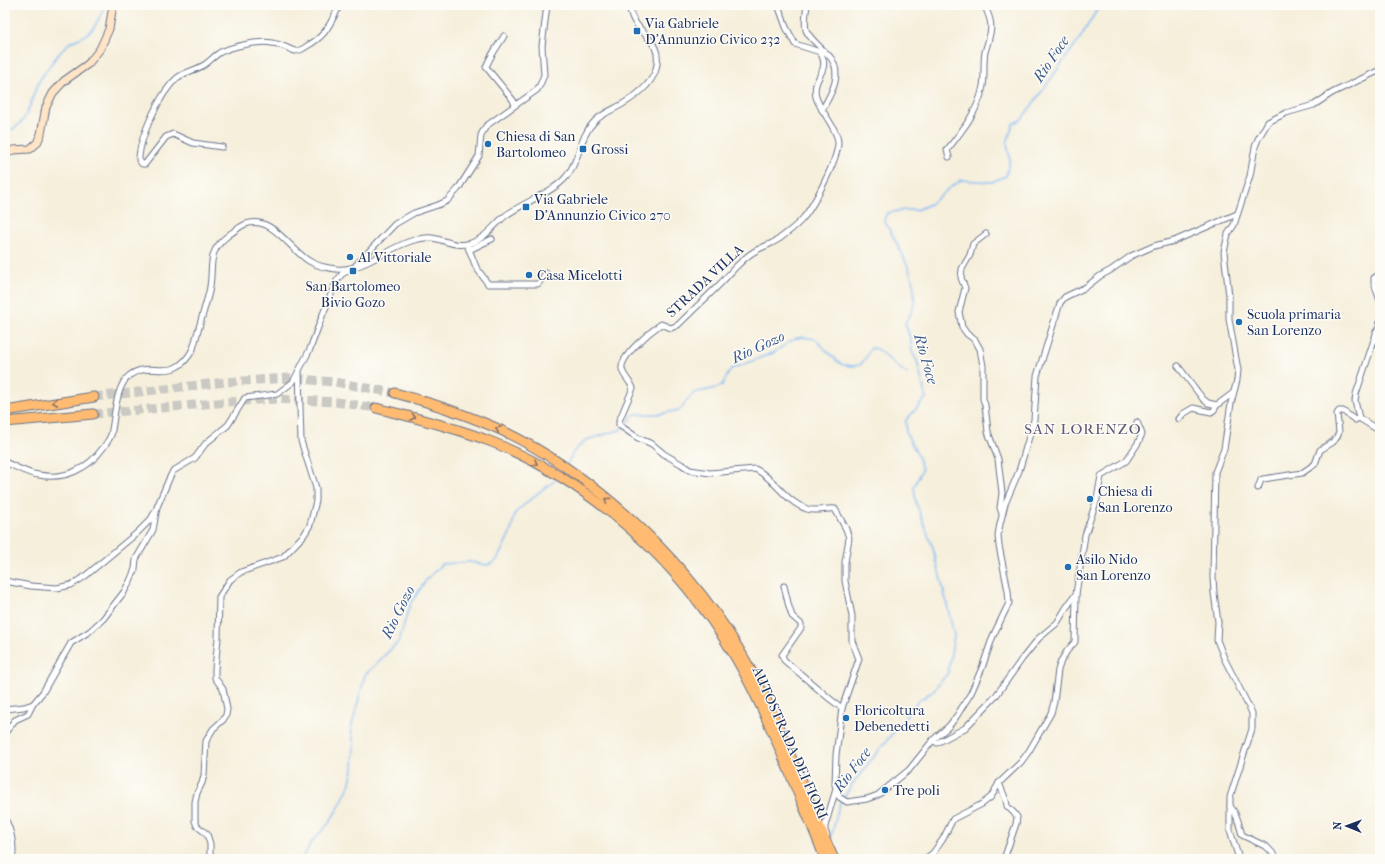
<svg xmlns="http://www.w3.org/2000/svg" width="1385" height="864" font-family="'IM FELL French Canon',serif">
<rect width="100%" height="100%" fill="#fdfcf7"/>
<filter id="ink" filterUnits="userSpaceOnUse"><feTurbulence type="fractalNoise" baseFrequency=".025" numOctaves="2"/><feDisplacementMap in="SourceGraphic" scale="8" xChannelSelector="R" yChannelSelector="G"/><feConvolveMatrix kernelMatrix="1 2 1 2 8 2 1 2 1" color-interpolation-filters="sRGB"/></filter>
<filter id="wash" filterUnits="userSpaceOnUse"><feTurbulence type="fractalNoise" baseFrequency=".012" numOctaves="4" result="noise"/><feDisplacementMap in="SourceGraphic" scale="16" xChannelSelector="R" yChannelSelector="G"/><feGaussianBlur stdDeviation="0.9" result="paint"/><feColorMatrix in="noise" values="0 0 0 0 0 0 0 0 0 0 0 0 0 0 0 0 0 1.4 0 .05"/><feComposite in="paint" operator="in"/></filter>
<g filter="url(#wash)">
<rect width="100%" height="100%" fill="#f6efdc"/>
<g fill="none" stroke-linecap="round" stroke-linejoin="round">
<g stroke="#83bbf4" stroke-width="1.5">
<path d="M 5,132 C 31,126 29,97 41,78 C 49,66 58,54 68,44 C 73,40 79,39 85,35 C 96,29 100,16 105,5"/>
<polyline points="567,465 574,451 586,440 620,430 635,414 659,414 679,410 683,407 686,401 694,393 716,388 722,385 731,369 773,353 794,339 802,337 815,339 837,361 843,365 853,366 860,365 865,359 871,348 877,349 907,374"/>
<path d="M 829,839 L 832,834 L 839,805 L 853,783 L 919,700 L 932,692 L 948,673 L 954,635 L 946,600 L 933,548 L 916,503 L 914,487 L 922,470 L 919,458 L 906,433 L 906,420 L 926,398 L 917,361 L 912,352 L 911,341 L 905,323 C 930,292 899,249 884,220 L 887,213 L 905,210 L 917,210 L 930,204 L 951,187 L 961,180 L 992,182 L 1006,176 L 1010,160 L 1007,143 L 1013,124 L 1022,119 L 1080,38 L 1100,5"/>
<polyline points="302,859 311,843 329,823 339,807 349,786 353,770 354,743 351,729 365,675 399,641 410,604 427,579 442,564 470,562 487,565 493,563 497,560 502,550 511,531 515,513 538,493 557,479"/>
<polyline points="816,859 819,854"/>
</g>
</g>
</g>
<g filter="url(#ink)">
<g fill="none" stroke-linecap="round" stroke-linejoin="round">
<g stroke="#cac9c3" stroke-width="9" stroke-dasharray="9 4.5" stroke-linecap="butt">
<polyline points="94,397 226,382 289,378 335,382 395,393"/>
<polyline points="93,414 239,401 277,399 336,402 376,408"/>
</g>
<g stroke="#68728a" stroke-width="7">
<g id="street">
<path d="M 778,5 L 786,27 L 795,44 L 820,52 C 832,72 811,76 816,97 C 820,111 838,129 838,143 C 838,159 814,205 804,217 C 798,225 787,233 779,239 C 772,244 764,246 757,250 C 751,253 745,258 740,263 C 733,269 728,276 721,283 C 707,297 692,311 678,325 L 671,328 L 661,324 C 651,331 620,356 622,369 C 623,376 630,381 633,388 L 619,421 L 619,425 L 638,438 L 652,444 L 664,454 L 681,464 L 690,470 L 710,473 L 755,469 C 775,478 785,502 807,509 C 816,512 826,508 835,509 L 846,529 L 849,538 L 845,562 L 845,581 L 852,616 L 852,641 L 859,659 L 842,708 L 836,755 L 835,785 L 839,797 L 847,802 L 867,799 L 878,795 L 909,770 L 933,740 L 949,726 L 956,717 L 971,693 L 982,668 L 993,636 L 1009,603 L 1008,591 L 999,546 L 998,535 L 1000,524 L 1005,504 L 1019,471 L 1034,420 L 1037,376 L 1060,303 L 1065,297 L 1086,287 L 1100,276 L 1111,270 L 1131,256 L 1154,246 L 1174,241 L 1237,214"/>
<path d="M 807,5 C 806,13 804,22 806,30 C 809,37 815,42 820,47 C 823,50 828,54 831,58 C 843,75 831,94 822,110"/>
<path d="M 504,36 C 498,46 490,56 486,67 L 513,100 L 515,105"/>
<path d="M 222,147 L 193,143 L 173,134 L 166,137 L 145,164 L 142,164 L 139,160 C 139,138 160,93 177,78 C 185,72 196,70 204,65 C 209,62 213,57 219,53 C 229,47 260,40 272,43 C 280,44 287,48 295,51 C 300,51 303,49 307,46 C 327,35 329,25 340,5"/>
<path d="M 949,157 L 947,150 C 962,131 979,110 983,86 C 985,75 983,63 985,52 C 991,31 995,26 984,5"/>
<polyline points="986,234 973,244 970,255 962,269 961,278 965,288 959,312 962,327 967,334 975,340 980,349 983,366 983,399 985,405 988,432 998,459 1002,493 1000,508 1002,514"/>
<polyline points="467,244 476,267 488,284 538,284 546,273"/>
<polyline points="469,250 492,239"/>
<polyline points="356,265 395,224 414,213 438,205 447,201 458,189 479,156 481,135 486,126 537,90 540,85 544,75 542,46 547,5"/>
<polyline points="1380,276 1377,276 1374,278 1374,283 1380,301"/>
<polyline points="1376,332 1380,348"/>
<polyline points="1178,366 1203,399 1208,403 1217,405"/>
<polyline points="1359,418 1380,431"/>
<polyline points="1179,419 1183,414 1193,408 1211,412 1214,410 1217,405 1233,393"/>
<path d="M 5,462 C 16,467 28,474 39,475 C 65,480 88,469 103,448 C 106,444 109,440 111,435 C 115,418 115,386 130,375 C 152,359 173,386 193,349 C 198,330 204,311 209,292 C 215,266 204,253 230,234 C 235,231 240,226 246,224 C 272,215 289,249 309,261 C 317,266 327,268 336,269 C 361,272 388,248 411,241 C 418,239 425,237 432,238 C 446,240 457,248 471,243 C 485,239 494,225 505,216 C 522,203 554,192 566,177 C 580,161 579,137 594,122 C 601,114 612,110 621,105 C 631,99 640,93 647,85 C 651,80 655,75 656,69 C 665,36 629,33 630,5"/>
<polyline points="1258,488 1261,480 1263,479 1302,473 1315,464 1320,450 1333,442 1337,437 1339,432 1337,414 1339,411 1343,411 1355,420 1359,418 1355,401 1356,394 1380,322"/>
<polyline points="5,581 31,586 57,588 71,585 84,577 137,533 151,519 156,510"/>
<polyline points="784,586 789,607 792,616 801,624 801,628 782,655 784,660 830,699 842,708"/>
<polyline points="5,709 24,707 33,704 43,692 71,643 90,631 103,619 124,592 130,581 135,569 136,559 153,530 157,507 169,479 173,471 195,458 206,443 228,425 245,398 277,394 293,382 310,349 323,314 336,282 342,274 349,270"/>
<polyline points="5,733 15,720 28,714 33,704"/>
<polyline points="933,740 937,743 965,728 995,697 1022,659 1039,638 1057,623 1066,608 1076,594 1085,535 1097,499 1101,476 1126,461 1138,443 1142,434 1137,422"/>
<polyline points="999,783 1006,800 1007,806 1014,813 1017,817 1016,824 1004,859"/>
<path d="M 1230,806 C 1237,814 1239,824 1242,835 L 1267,847 L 1278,859"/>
<path d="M 5,819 C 11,829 15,848 12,859"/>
<polyline points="827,835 825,831 825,826 836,789"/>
<polyline points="210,859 210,844 207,834 197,826 195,821 195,802 197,793 202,783 204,775 206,741 213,729 223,720 226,715 227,709 223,689 215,678 215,669 218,638 219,597 230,580 241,572 283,557 304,535 310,525 316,501 316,488 301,441 299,371"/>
<polyline points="925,859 933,853 943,839 953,819 982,804 991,797 999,783 1021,762 1029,751 1051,713 1054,702 1058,670 1061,661 1067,651 1075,642 1076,594"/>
<polyline points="1239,859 1230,830 1230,797 1252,729 1252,713 1224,658 1217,640 1218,622 1214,593 1213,577 1215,472 1224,449 1231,403 1237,380 1238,370 1229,319 1229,296 1224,252 1228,234 1234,225 1250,176 1255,147 1258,139 1268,122 1286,113 1314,105 1332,93 1380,70"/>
</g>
</g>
<g stroke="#68728a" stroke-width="9">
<polyline id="secondary" points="5,155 13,150 30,149 37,143 41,134 46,107 53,93 64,81 88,64 100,49 109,29 113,5"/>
</g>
<g stroke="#68728a" stroke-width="11">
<g id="highway">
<path d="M 395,393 C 432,403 468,415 503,431 C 601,478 696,570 748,665 C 783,727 804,795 834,859"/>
<path d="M 376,408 C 415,418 454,427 492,442 C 593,483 679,562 734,655 C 756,692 773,732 789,771 C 801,801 814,829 825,859"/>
<polyline points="5,411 94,397"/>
<polyline points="5,422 93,414"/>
</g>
</g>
<use href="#street" stroke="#fff" stroke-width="5"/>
<use href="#secondary" stroke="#ffe4c6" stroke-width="7"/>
<use href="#highway" stroke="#ffbb71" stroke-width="9"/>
</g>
<defs><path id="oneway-chevron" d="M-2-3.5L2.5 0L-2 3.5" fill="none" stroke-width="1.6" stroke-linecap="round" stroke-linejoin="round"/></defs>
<g stroke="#826e67">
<use href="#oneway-chevron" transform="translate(55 402) rotate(172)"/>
<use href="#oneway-chevron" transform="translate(413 417) rotate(14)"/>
<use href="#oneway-chevron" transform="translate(498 429) rotate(-155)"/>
<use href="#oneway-chevron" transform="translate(535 463) rotate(29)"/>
<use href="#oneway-chevron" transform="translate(607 500) rotate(-141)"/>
</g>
</g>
<g fill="#1f6fb2" stroke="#fdfcf7" stroke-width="1.5">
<rect x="633" y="27" width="8" height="8" rx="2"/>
<circle cx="488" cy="144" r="4"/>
<rect x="579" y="145" width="8" height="8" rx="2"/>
<rect x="522" y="203" width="8" height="8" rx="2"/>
<circle cx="350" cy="257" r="4"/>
<rect x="349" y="267" width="8" height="8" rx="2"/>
<circle cx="529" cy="275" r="4"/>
<circle cx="1239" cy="322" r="4"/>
<circle cx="1090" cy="499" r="4"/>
<circle cx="1068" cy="567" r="4"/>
<circle cx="846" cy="718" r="4"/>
<circle cx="885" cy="790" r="4"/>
</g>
<g text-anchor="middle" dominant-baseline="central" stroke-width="3" stroke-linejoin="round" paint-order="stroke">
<g font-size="14" fill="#1b2f5e" stroke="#fdfcf7" text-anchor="start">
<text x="645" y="23">Via Gabriele<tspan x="645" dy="16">D'Annunzio Civico 232</tspan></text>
<text x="496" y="136">Chiesa di San<tspan x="496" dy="16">Bartolomeo</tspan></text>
<text x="591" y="149">Grossi</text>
<text x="534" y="199">Via Gabriele<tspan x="534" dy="16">D'Annunzio Civico 270</tspan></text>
<text x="358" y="257">Al Vittoriale</text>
<text x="537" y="275">Casa Micelotti</text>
<text x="353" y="286" text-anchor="middle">San Bartolomeo<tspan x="353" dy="16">Bivio Gozo</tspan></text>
<text x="1247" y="314">Scuola primaria<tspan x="1247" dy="16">San Lorenzo</tspan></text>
<text x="1098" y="491">Chiesa di<tspan x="1098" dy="16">San Lorenzo</tspan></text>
<text x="1076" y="559">Asilo Nido<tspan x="1076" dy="16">San Lorenzo</tspan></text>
<text x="854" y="710">Floricoltura<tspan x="854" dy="16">Debenedetti</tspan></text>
<text x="893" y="790">Tre poli</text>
</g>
<g font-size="14" fill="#1b2f5e" stroke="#fdfcf7">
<text transform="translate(705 281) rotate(-43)">STRADA VILLA</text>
<text transform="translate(790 743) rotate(66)">AUTOSTRADA DEI FIORI</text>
</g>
<g font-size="15" font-style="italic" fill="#3a598b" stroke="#fdfcf7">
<text transform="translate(1051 59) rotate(-56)">Rio Foce</text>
<text transform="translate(758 347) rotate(-25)">Rio Gozo</text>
<text transform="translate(926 359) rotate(74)">Rio Foce</text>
<text transform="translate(398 612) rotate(-64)">Rio Gozo</text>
<text transform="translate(852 770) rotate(-53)">Rio Foce</text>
</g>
<g font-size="15" letter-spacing="1" fill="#625a77" stroke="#fdfcf7">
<text x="1083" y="429">SAN LORENZO</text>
</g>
</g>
<rect width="1385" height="864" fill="none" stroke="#fdfcf7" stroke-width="20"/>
<g transform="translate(1347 826) rotate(271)" stroke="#fdfcf7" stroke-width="3" paint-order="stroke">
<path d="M0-3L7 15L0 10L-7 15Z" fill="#1b2f5e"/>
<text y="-6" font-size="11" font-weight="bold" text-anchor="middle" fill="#1b2f5e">N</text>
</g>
</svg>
